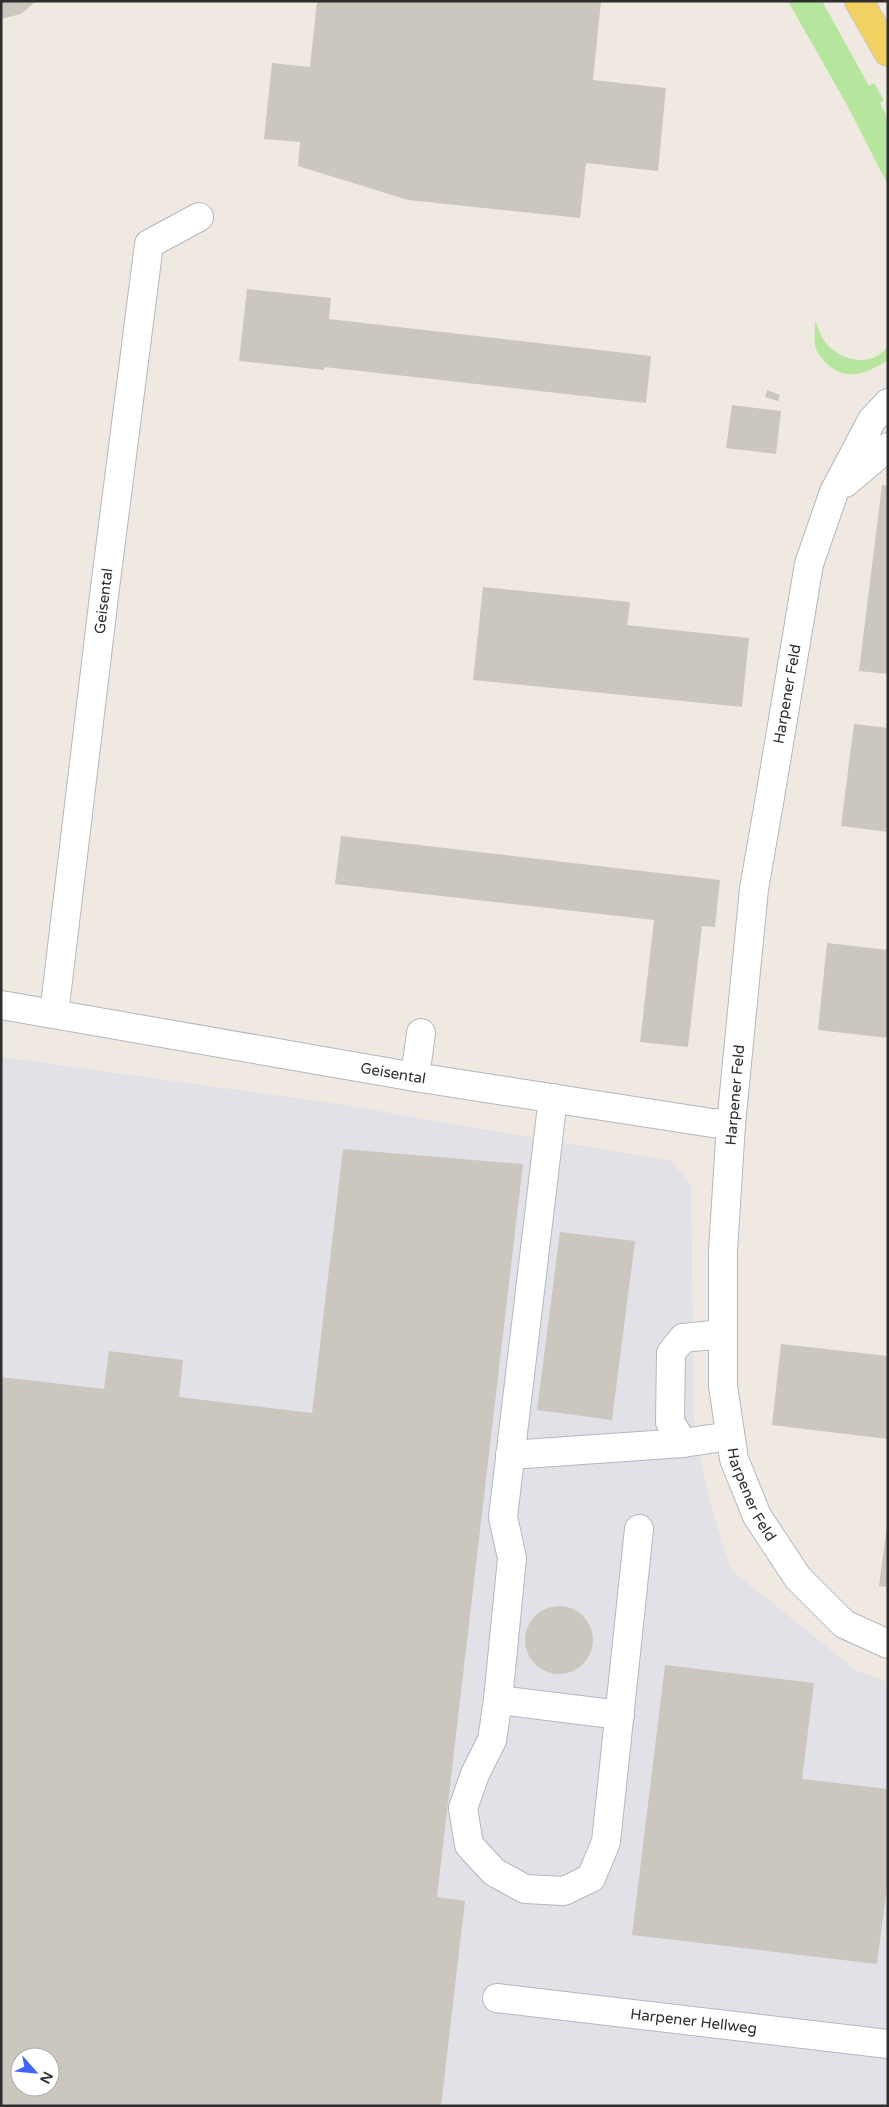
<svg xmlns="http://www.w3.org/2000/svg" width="889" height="2107" font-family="'Varela Round',sans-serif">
<rect width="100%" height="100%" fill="#efe9e1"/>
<path fill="#e3e1e8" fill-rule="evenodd" d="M 1,1057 L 325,1102 L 671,1161 L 691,1185 L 694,1417 L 698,1448 L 711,1505 L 731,1570 L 857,1671 L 888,1682 L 888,2106 L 1,2106 ZM 20,2057 L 50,2057 L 50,2087 L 20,2087 Z"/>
<g fill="#b6e59e">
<polygon points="788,1 822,1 869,86 874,83 884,100 880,103 888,119 888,185 847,105"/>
<path d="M 815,321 C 818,327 820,334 823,339 C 836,361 874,370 888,345 L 888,360 C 867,373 849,382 828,365 C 823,360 816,352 815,345 C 814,338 815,329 815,321 Z"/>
</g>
<g fill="#cbc7bf" fill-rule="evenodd">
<polygon points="1,1 36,1 21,14 1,19"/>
<polygon points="317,1 601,1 593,80 666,88 658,171 586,163 580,218 408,200 298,166 300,142 264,139 272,63 310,67"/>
<polygon points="247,289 331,298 329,319 651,356 646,403 324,367 324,370 239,361"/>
<polygon points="767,390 780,395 778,401 765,397"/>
<polygon points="732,405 781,411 776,454 726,448"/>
<polygon points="882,485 888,486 888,674 859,671"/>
<polygon points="483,587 630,602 627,625 749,638 742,707 473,680"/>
<polygon points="854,724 888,728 888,832 841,826"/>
<polygon points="341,836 720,880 715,927 702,926 688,1047 640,1042 654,920 335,884"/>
<polygon points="827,943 888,950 888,1038 818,1030"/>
<path d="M 343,1149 L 523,1164 L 437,1897 L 465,1901 L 441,2106 L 1,2106 L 1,1377 L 104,1389 L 109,1351 L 183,1360 L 179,1397 L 312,1413 ZM 20,2057 L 50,2057 L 50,2087 L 20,2087 Z"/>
<polygon points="560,1232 635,1241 612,1420 537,1410"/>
<polygon points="781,1344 888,1356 888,1439 772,1425"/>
<polygon points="887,1525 888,1525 888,1587 879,1586"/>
<circle cx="559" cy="1640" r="34"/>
<polygon points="665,1665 814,1683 802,1779 888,1789 888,1878 877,1964 632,1935"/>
</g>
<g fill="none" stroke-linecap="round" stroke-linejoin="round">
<g stroke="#b4b7c1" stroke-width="30">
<g id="minor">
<path id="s1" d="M 888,403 L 872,420 L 834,492 L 809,564 L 770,797 L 754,889 L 731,1124 L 723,1251 L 723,1386 L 734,1459 L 757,1516 L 798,1578 L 844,1624 L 888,1644"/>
<polyline points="845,483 888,447"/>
<path id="s2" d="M 1,1005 L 415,1077 L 712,1123 L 731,1124"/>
<path id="s3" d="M 54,1014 L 105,588 L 149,244 L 199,217"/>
<polyline points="415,1077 421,1033"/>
<polyline points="553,1098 503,1517 512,1558 498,1700 492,1740 475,1774 463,1808 469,1845 494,1872 525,1889 564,1891 591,1878 606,1842 639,1529"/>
<polyline points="723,1334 683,1338 671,1353 670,1422 683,1443 730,1436"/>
<polyline points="510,1455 683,1443"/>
<polyline points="498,1700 620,1715"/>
<path id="s4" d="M 497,1998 L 888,2044"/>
</g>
</g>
<g stroke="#c9c9c9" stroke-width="30">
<polyline id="major" points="859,1 888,52"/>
</g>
<use href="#minor" stroke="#fff" stroke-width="28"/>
<use href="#major" stroke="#f2d163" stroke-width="28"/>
</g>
<g text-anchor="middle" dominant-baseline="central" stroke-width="4.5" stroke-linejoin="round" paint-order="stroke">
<g font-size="15" fill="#2e2e2e" stroke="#fff">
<text stroke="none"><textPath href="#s3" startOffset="416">Geisental</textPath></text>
<text transform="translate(787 694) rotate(-80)">Harpener Feld</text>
<text stroke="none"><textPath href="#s2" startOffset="398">Geisental</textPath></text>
<text transform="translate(735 1095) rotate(-85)">Harpener Feld</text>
<text stroke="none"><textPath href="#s1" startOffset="1122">Harpener Feld</textPath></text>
<text stroke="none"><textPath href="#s4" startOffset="198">Harpener Hellweg</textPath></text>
</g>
</g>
<rect width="889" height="2107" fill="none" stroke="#2e2e2e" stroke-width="5"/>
<g transform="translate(35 2072) rotate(117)"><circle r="24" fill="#ffffff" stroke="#ababab"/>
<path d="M0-4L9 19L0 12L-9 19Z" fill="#4264fb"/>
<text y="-8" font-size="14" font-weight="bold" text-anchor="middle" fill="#2e2e2e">N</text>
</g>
</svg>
